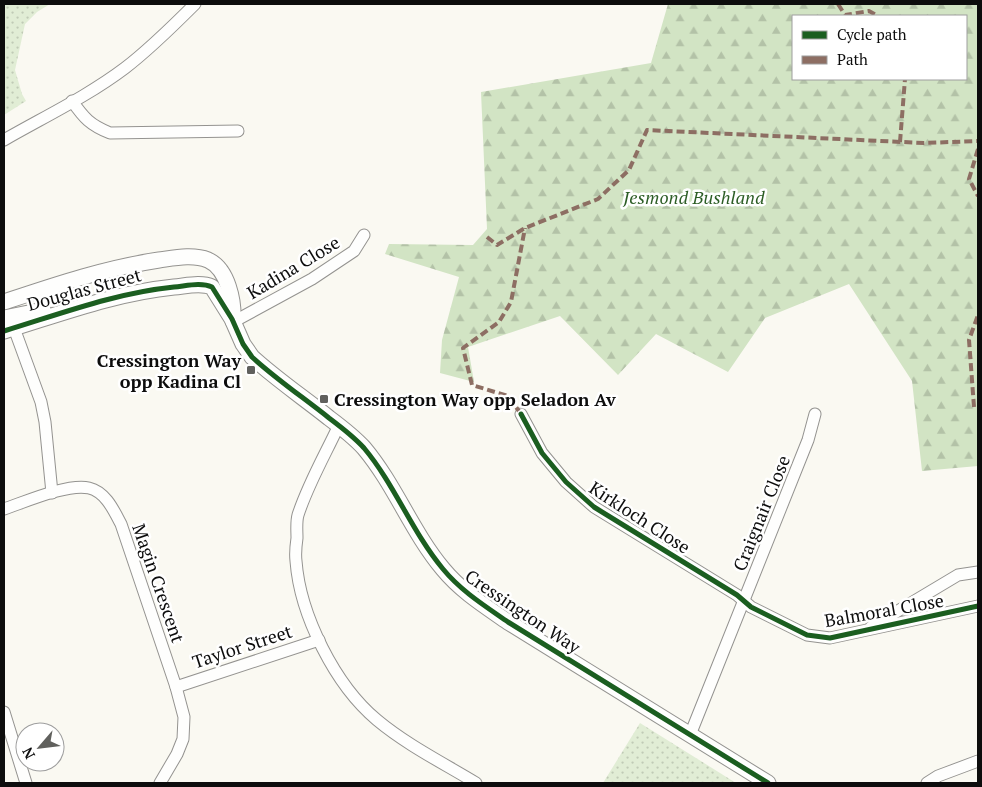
<svg xmlns="http://www.w3.org/2000/svg" width="982" height="787" font-family="'PT Serif',serif">
<defs>
<pattern id="forest-firs" width="22" height="20" patternUnits="userSpaceOnUse" patternTransform="scale(1.25)"><rect width="22" height="20" fill="#d2e4c4"/><path d="M5 1l3.5 6h-7zM16 11l3.5 6h-7z" fill="#b3c2a7"/></pattern>
<pattern id="park-dots" width="8" height="8" patternUnits="userSpaceOnUse" patternTransform="scale(1.25)"><rect width="8" height="8" fill="#e1edd5"/><path d="M2 2h.1M6 6h.1" fill="none" stroke="#c0cab6" stroke-width="1.8" stroke-linecap="round"/></pattern>
</defs>
<rect width="100%" height="100%" fill="#faf9f2"/>
<path fill="url(#forest-firs)" fill-rule="evenodd" d="M 668,4 L 978,4 L 978,466 L 922,471 L 912,381 L 849,284 L 765,318 L 728,372 L 656,334 L 618,375 L 560,316 L 468,347 L 474,382 L 440,373 L 442,340 L 459,277 L 385,254 L 389,244 L 473,245 L 487,229 L 481,92 L 651,63 ZM 793,16 L 966,16 L 966,79 L 793,79 Z"/>
<g fill="url(#park-dots)">
<polygon points="4,4 50,4 37,12 25,24 15,70 22,94 26,101 4,115"/>
<polygon points="640,723 736,783 603,783"/>
</g>
<g fill="none" stroke-linecap="round" stroke-linejoin="round">
<g stroke="#949390" stroke-width="13">
<g id="minor">
<path d="M 72,101 C 84,118 90,125 110,133 L 238,131"/>
<path d="M 4,140 C 44,117 88,96 125,68 C 150,49 173,26 195,4"/>
<polyline points="233,322 312,279 354,251 364,235"/>
<polyline points="14,328 41,402 45,422 52,493"/>
<polyline points="521,414 542,453 566,482 594,507 737,595 751,607 807,635 830,638 978,606"/>
<path d="M 339,425 C 325,455 308,484 298,515 C 296,522 297,531 297,538 C 296,545 295,553 296,561 C 300,615 335,685 377,720 C 407,745 443,763 476,783"/>
<path d="M 4,509 C 25,502 68,483 89,488 C 106,492 114,511 121,524 L 176,687 L 184,717 L 183,739 L 177,754 L 160,783"/>
<polyline points="871,627 958,575 978,572"/>
<polyline points="176,687 319,640"/>
<polyline points="4,712 26,783"/>
<polyline points="690,735 808,440 815,414"/>
<polyline points="927,783 938,776 978,761"/>
</g>
</g>
<g stroke="#949390" stroke-width="17">
<g id="tertiary">
<path d="M 4,302 C 55,285 105,268 159,260 C 174,258 193,254 208,260 C 228,269 234,301 233,321"/>
<polyline points="4,318 43,310"/>
<path d="M 4,331 C 60,314 115,293 174,287 C 186,286 201,282 212,287 L 232,319 L 243,344 L 252,357 C 276,379 304,398 329,418 C 341,427 354,437 364,448 C 395,485 412,532 443,569 C 461,591 485,606 508,622 L 768,783"/>
</g>
</g>
<use href="#minor" stroke="#fefefd" stroke-width="11"/>
<use href="#tertiary" stroke="#fefefd" stroke-width="15"/>
<g stroke="#8d6e63" stroke-width="4" stroke-dasharray="8 4" stroke-linecap="butt">
<polyline points="838,4 845,15 869,11 878,16"/>
<polyline points="900,142 905,79"/>
<polyline points="978,149 969,179 978,196"/>
<polyline points="487,237 497,245 525,228 598,199 629,170 647,130 924,143 978,141"/>
<polyline points="974,407 969,340 978,315"/>
<polyline points="521,414 508,396 472,385 463,348 499,322 511,302 525,228"/>
</g>
<g stroke="#fff" stroke-width="8">
<g id="cycleway">
<path d="M 4,331 C 60,314 115,293 174,287 C 186,286 201,282 212,287 L 232,319 L 243,344 L 252,357 C 276,379 304,398 329,418 C 341,427 354,437 364,448 C 395,485 412,532 443,569 C 461,591 485,606 508,622 L 768,783"/>
<polyline points="521,414 542,453 566,482 594,507 737,595 751,607 807,635 830,638 978,606"/>
</g>
</g>
<use href="#cycleway" stroke="#1b5e20" stroke-width="5"/>
</g>
<g fill="#60605d" stroke="#fff" stroke-width="2">
<rect x="246" y="365" width="10" height="10" rx="2.5"/>
<rect x="319" y="394" width="10" height="10" rx="2.5"/>
</g>
<g text-anchor="middle" dominant-baseline="central" stroke-width="5" stroke-linejoin="round" paint-order="stroke">
<g font-size="18" font-style="italic" fill="#2c5d25" stroke="#fff">
<text x="694" y="197">Jesmond Bushland</text>
</g>
<g font-size="18" fill="#0d0d0d" stroke="#fff">
<text transform="translate(293 267) rotate(-31)">Kadina Close</text>
<text transform="translate(84 289) rotate(-15)">Douglas Street</text>
<text transform="translate(761 513) rotate(-68)">Craignair Close</text>
<text transform="translate(640 517) rotate(33)">Kirkloch Close</text>
<text transform="translate(159 583) rotate(71)">Magin Crescent</text>
<text transform="translate(884 610) rotate(-10)">Balmoral Close</text>
<text transform="translate(523 611) rotate(34)">Cressington Way</text>
<text transform="translate(242 646) rotate(-18)">Taylor Street</text>
</g>
<g font-size="18" font-weight="bold" fill="#0d0d0d" stroke="#fff" text-anchor="end">
<text x="241" y="360">Cressington Way<tspan x="241" dy="21">opp Kadina Cl</tspan></text>
<text x="334" y="399" text-anchor="start">Cressington Way opp Seladon Av</text>
</g>
</g>
<rect width="982" height="787" fill="none" stroke="#0d0d0d" stroke-width="10"/>
<rect x="792" y="15" width="175" height="65" fill="#ffffff" stroke="#9e9e9e"/>
<rect x="802" y="31" width="25" height="8" fill="#1b5e20" stroke="#9e9e9e"/>
<text x="837" y="40" font-size="15" fill="#0d0d0d">Cycle path</text>
<rect x="802" y="56" width="25" height="8" fill="#8d6e63" stroke="#9e9e9e"/>
<text x="837" y="65" font-size="15" fill="#0d0d0d">Path</text>
<g transform="translate(40 747) rotate(242)"><circle r="24" fill="#ffffff" stroke="#9e9e9e"/>
<path d="M0-4L9 19L0 12L-9 19Z" fill="#60605d"/>
<text y="-8" font-size="14" font-weight="bold" text-anchor="middle" fill="#0d0d0d">N</text>
</g>
</svg>
